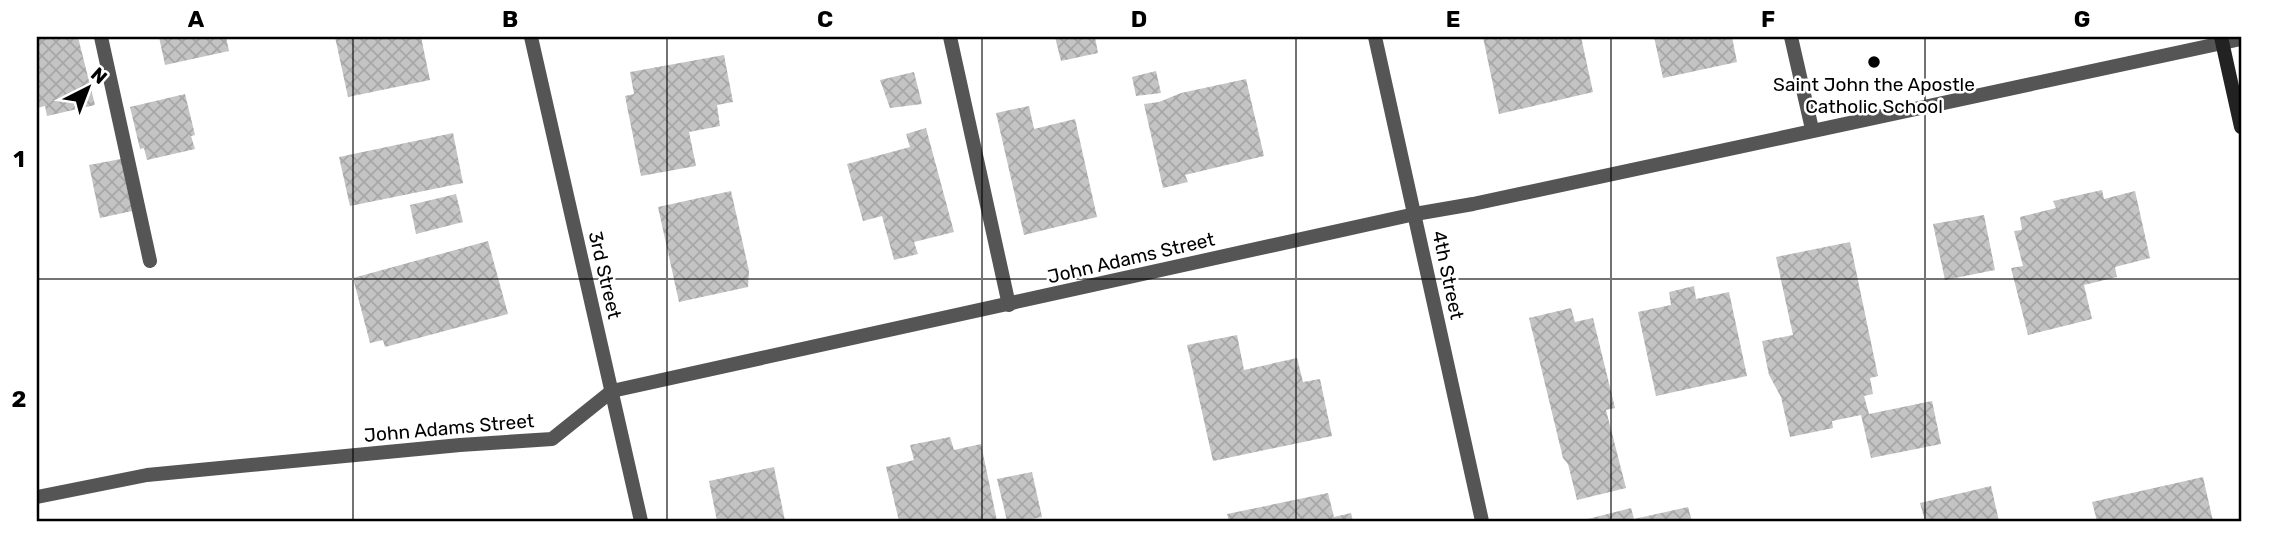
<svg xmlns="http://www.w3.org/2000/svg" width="2278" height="558" font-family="Rubik,sans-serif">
<defs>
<pattern id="building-cross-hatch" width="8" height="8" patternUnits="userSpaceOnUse" patternTransform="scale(1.75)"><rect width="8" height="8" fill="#c4c4c4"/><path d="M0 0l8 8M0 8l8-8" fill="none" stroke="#a7a7a7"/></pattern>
</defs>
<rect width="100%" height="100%" fill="#fff"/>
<g fill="url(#building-cross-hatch)">
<polygon points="37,37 78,37 95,105 47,116 45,106 37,108"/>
<polygon points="159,37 226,37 229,51 165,65"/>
<polygon points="335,37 421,37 430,80 348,97"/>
<polygon points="1055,37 1095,37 1098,53 1061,61"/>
<polygon points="1483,37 1581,37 1593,92 1499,114"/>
<polygon points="1654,37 1732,37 1737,62 1663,78"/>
<polygon points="724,55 733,102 717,105 720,126 689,132 696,166 641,176 625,96 634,94 630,72"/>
<polygon points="1156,71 1161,93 1136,96 1132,77"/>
<polygon points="914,72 922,104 890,108 880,80"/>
<polygon points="1246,79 1264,156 1185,175 1188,182 1163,188 1144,104 1159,102 1181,93"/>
<polygon points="185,94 195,135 191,136 195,149 147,160 144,148 140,149 130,107"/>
<polygon points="1029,106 1034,129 1075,119 1097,217 1024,235 996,113"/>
<polygon points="926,128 954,232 914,242 918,254 894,260 882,216 863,221 847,164 910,147 906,134"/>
<polygon points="453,133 463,183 350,206 339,157"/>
<polygon points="121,159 132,211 100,218 89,165"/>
<polygon points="2102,190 2104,199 2135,191 2150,258 2115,267 2117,277 2084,285 2092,319 2028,335 2011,268 2023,266 2014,231 2022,230 2020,217 2056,208 2053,201"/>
<polygon points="731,191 749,271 748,287 679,302 658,207"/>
<polygon points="456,194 463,222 416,234 410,205"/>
<polygon points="1984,215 1995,270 1945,280 1933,224"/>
<polygon points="488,241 508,314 385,347 383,340 370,343 353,278"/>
<polygon points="1850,242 1878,376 1870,378 1873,394 1864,396 1869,414 1932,401 1941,444 1871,458 1861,415 1832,421 1833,428 1790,437 1781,397 1769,375 1762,341 1793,335 1776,257"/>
<polygon points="1694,286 1696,299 1729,292 1747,376 1656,396 1638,312 1671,305 1669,292"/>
<polygon points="1571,308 1575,322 1593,318 1615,408 1606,410 1626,488 1577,500 1568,464 1563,458 1529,318"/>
<polygon points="1237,335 1244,370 1297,358 1303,382 1320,379 1332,436 1213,461 1187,345"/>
<polygon points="950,437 954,450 981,444 997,521 899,521 886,467 914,460 910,445"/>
<polygon points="774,467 785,521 717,521 709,481"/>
<polygon points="1032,472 1042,517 1022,521 1007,521 997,479"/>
<polygon points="2203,477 2213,521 2097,521 2092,502"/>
<polygon points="1991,486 1999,521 1925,521 1920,503"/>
<polygon points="1328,493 1334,517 1351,513 1353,521 1229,521 1227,514"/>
<polygon points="1688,507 1692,521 1580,521 1631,508 1634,519"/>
</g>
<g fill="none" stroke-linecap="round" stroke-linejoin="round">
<g stroke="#555" stroke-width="14">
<polyline points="101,37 150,261"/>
<polyline points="950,37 1009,305"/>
<polyline points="1791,37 1812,129"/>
</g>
<g stroke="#555" stroke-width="14">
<polyline points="531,37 641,521"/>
<polyline points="1375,37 1482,521"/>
<polyline points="37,497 147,475 460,445 552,439 612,391 1415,214 1473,204 2241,39"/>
</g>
<polyline stroke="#222" stroke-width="14" points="2221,37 2241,127"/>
</g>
<path fill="none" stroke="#000" stroke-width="2" stroke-opacity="0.55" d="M 353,37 L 353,521M 667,37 L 667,521M 982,37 L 982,521M 1296,37 L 1296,521M 1611,37 L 1611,521M 1925,37 L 1925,521M 37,279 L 2241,279"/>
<circle fill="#000" stroke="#fff" stroke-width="2.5" cx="1874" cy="62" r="7"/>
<g text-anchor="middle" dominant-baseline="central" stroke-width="5" stroke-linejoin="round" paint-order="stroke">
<g font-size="19" fill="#000" stroke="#fff">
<text x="1874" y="84">Saint John the Apostle<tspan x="1874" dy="22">Catholic School</tspan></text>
</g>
<g font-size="19" fill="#000" stroke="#fff">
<text transform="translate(1131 258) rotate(-13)">John Adams Street</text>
<text transform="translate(605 275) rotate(77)">3rd Street</text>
<text transform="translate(1448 275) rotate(78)">4th Street</text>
<text transform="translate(449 428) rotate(-5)">John Adams Street</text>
</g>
</g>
<rect width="2278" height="558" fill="none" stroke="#ffffff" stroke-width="77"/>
<g transform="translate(88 88) rotate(42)" stroke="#ffffff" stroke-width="5" paint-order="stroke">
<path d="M0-5L12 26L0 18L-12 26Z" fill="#000000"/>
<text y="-10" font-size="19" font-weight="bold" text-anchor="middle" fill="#000000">N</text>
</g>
<rect x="38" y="38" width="2202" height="482" fill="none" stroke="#000" stroke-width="2.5"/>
<g font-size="23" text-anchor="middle" font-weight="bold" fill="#000">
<text x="196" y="27">A</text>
<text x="510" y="27">B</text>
<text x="825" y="27">C</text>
<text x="1139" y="27">D</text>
<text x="1453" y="27">E</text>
<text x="1768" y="27">F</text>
<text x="2082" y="27">G</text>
<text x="19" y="167">1</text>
<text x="19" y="407">2</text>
</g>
</svg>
